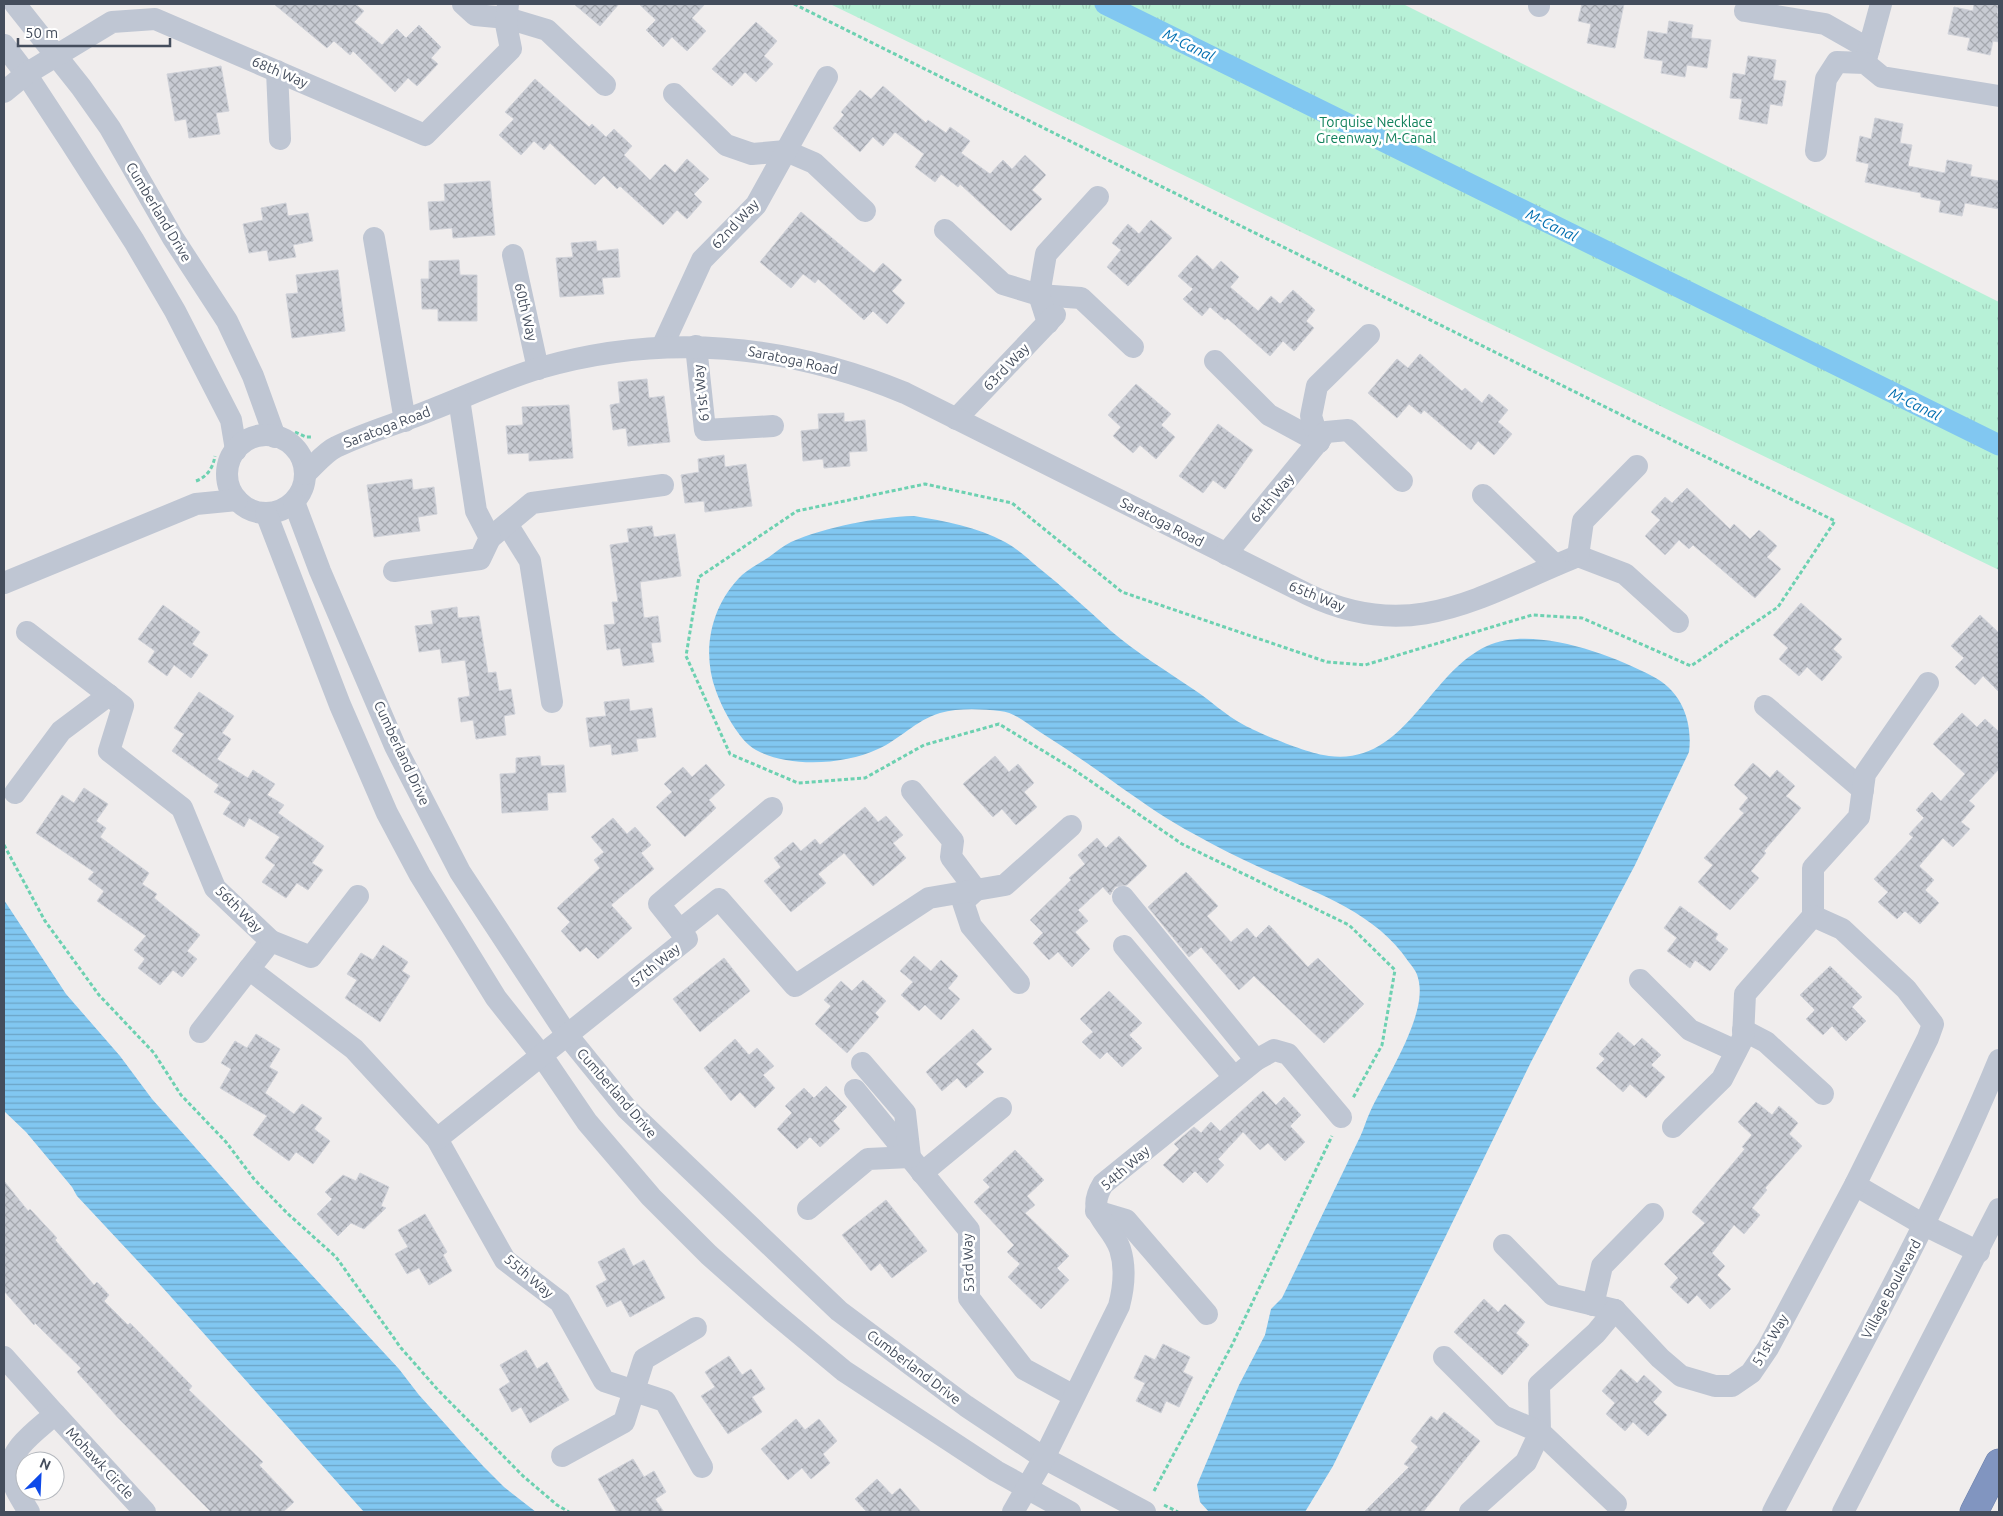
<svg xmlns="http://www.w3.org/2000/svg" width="2003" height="1516" font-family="Ubuntu,sans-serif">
<defs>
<pattern id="park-tufts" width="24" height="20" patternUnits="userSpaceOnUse" patternTransform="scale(1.25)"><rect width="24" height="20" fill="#b7f1d7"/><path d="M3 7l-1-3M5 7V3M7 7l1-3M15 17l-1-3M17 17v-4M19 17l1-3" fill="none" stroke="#9fd0bb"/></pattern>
<pattern id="water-rules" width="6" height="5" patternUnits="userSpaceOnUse" patternTransform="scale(1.25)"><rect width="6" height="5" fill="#81c7f1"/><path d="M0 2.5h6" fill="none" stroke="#6ba4c6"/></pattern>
<pattern id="building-cross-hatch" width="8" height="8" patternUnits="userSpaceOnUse" patternTransform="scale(1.25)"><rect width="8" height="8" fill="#c8cbd3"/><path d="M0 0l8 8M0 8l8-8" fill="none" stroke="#a4a7ae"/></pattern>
</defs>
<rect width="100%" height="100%" fill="#f0eded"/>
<polygon fill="url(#park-tufts)" points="830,4 1403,4 1999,302 1999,570"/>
<g fill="url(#water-rules)">
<path d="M 914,516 C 945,521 977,527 1005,542 C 1018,549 1028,559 1039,568 C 1064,588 1088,610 1111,631 C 1137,653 1165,670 1193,689 C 1210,700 1225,715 1244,725 C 1263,735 1308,754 1329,756 C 1405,766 1428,673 1487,646 C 1532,625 1611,654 1652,676 C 1681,690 1693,721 1689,752 L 1635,865 L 1531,1062 L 1333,1466 L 1305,1512 L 1209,1512 L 1200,1502 L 1197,1485 L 1239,1385 L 1265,1335 L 1271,1309 L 1282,1298 L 1360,1137 C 1364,1129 1366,1120 1370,1112 C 1385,1079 1429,1014 1418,978 C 1417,972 1412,966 1408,961 C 1375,911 1311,891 1259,867 C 1237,857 1215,846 1194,834 C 1169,821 1145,804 1122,788 C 1095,768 1068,750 1040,732 C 1027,724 1015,712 1000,711 C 981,709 958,708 940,713 C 916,720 899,740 878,749 C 844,765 789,768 756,750 C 739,741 722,708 716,691 C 701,651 711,605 742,575 C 750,568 760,563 769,557 C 777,551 783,546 791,542 C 826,527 876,517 914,516 Z"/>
<polygon points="4,900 66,994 120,1056 152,1099 245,1203 399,1369 419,1395 483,1466 504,1487 536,1512 364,1512 163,1288 77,1196 72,1187 26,1132 4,1111"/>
</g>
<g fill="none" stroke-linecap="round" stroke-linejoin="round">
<polyline stroke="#81c7f1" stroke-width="21" points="1105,4 1999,445"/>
</g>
<g fill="url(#building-cross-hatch)" stroke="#d0d2d9">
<polygon points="274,4 355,4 364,11 354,22 382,45 397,29 406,38 419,25 441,47 431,58 438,64 417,86 408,78 395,92 353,51 350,55 334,41 327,48"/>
<polygon points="574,4 619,4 600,26"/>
<polygon points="639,4 705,4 692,18 706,31 687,51 672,37 663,47 646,30 656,20"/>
<polygon points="1582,4 1624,4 1615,48 1587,43 1591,24 1578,21"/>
<polygon points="1974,4 1999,4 1997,13 1999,14 1999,42 1993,41 1990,55 1967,50 1970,38 1948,34 1954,7 1973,11"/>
<polygon points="1669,21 1693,25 1691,38 1711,40 1707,68 1687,65 1685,77 1661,73 1663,61 1644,58 1648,31 1667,34"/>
<polygon points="756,22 777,41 764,56 773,64 756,82 745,72 732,86 712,69"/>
<polygon points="1748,56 1776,60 1773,80 1786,81 1782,106 1770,104 1767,124 1739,119 1742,99 1730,98 1733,73 1745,75"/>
<polygon points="221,66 229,111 216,113 220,134 189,138 186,119 175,121 167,74"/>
<polygon points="535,79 589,127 592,124 606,137 614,129 632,146 624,155 650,180 665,164 675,173 687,159 709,179 694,194 702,202 687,219 677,210 663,225 620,186 617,189 604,176 595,185 550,143 544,150 534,141 521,155 499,135 514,119 505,112"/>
<polygon points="883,86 926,123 928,120 946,133 950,127 970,141 961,153 990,174 1003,160 1012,169 1025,155 1046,175 1032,190 1042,199 1011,231 960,184 958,187 941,174 935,182 915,167 924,154 895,132 883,146 873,137 860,152 833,128 844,115 841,112 860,90 871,99"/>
<polygon points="1875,118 1903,124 1900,143 1912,145 1908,166 1945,173 1947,160 1972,165 1970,176 1999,181 1999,209 1965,203 1962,216 1939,212 1941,201 1921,197 1921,193 1865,182 1869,164 1856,161 1860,136 1871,139"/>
<polygon points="490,181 495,235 453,238 452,228 430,230 428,202 445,201 444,184"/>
<polygon points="286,203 288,216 308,213 313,241 293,245 296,257 269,261 267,250 249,253 243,224 263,220 261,208"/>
<polygon points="801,212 874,273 883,263 902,280 892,291 905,303 887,324 873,311 864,320 818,279 815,283 803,274 791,288 760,262"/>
<polygon points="1151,220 1172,238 1128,286 1107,267 1121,250 1112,243 1128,224 1139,234"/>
<polygon points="596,241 597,251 618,249 620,277 602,278 604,294 560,297 556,258 573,257 571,243"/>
<polygon points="1197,255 1213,270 1221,261 1239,277 1230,287 1258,311 1271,296 1280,304 1293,290 1315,310 1306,321 1314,328 1294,351 1283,341 1270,356 1227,318 1225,320 1210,307 1202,316 1183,299 1193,289 1178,276"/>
<polygon points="459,260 460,275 477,275 477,321 438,321 438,309 422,309 421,279 429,279 429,261"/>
<polygon points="338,270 345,331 292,338 286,294 298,293 296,275"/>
<polygon points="1420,354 1462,391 1465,388 1482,403 1489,394 1508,410 1498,422 1512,434 1494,455 1478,441 1471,450 1424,410 1421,414 1409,404 1397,418 1368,393 1397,359 1408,368"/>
<polygon points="647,379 649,398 664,396 670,442 628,446 626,428 613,430 610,405 620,403 618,382"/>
<polygon points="1136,384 1171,414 1161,425 1175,437 1156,459 1140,445 1133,453 1113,436 1121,427 1108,415"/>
<polygon points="569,405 573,458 529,461 529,453 508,454 506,426 523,425 522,407"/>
<polygon points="844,413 844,422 865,420 867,451 849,452 850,466 824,468 823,459 803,461 801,431 819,429 818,414"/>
<polygon points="1218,424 1253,450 1225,489 1213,480 1203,493 1179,476"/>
<polygon points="724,455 725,467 746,464 752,506 705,512 704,501 685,503 681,475 699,472 698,459"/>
<polygon points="412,479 413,490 434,487 437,514 418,517 420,531 374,537 367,485"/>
<polygon points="1687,488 1730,529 1734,524 1750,539 1759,530 1777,546 1767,557 1781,569 1755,598 1693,545 1689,549 1679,540 1665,555 1645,536 1660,520 1651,512 1665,497 1672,503"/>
<polygon points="652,526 654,537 675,534 681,576 640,582 644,618 658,616 661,642 651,643 654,662 623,666 620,648 607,650 604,625 615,624 612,602 618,602 610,545 629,542 627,529"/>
<polygon points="1801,603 1842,639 1833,649 1842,657 1822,681 1807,667 1799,676 1779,659 1788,648 1773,635"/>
<polygon points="163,605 200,632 192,644 208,655 191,678 174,665 167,676 148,662 155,651 138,639"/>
<polygon points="457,607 458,618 479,616 488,673 496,672 499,691 511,689 515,714 504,716 506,735 476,739 473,720 461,722 458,698 470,696 465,660 442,663 440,649 419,652 415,626 433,624 431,611"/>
<polygon points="1980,615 1999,633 1999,692 1983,676 1975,685 1955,667 1964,658 1951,646"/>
<polygon points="199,692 234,716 222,733 231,739 217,759 248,778 253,770 275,784 267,795 284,805 278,813 324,846 312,863 323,870 308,890 297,883 286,898 262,882 275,865 265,858 280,837 249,818 244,827 223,814 231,802 214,792 219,785 172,751 184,734 174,728"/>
<polygon points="629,699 630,711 652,708 656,737 636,739 638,751 612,755 611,744 590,747 586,718 606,716 604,702"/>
<polygon points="1962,713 1977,727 1985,719 1999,732 1999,769 1969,801 1975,806 1961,822 1970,829 1953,847 1943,838 1919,866 1934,880 1925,890 1939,903 1920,924 1905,911 1897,919 1878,902 1888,892 1874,879 1913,837 1909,834 1924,818 1916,810 1932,792 1941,801 1965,774 1933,744"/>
<polygon points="540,756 541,766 564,765 566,792 547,793 548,810 502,813 500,774 516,773 516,758"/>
<polygon points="995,756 1009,772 1018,764 1034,783 1024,792 1037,807 1016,825 1002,809 993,817 963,784"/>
<polygon points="1753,763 1770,778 1777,770 1795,786 1786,796 1801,808 1764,851 1766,853 1751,871 1759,878 1730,910 1698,882 1713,865 1704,858 1744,813 1739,809 1748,798 1734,785"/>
<polygon points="706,764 725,785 709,800 716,808 685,837 656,807 672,792 664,784 683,767 692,777"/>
<polygon points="84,788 108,804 96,821 106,828 100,837 149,873 142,884 157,894 154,898 200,935 187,951 197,959 182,977 173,970 160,985 138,968 145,959 134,950 146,936 97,901 104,891 88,879 94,872 36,833 62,795 74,803"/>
<polygon points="865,807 878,822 886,816 903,835 893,843 906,858 873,886 844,853 818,874 826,883 791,912 764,881 781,867 774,858 793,842 801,851 815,839 820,845"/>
<polygon points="613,818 627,834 635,827 651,845 641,853 654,869 611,905 632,928 598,959 586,947 580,952 561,931 570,922 557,908 600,868 594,860 604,852 591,837"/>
<polygon points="1119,836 1147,866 1127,885 1115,887 1110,895 1103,887 1078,910 1088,921 1075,932 1090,949 1072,967 1058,952 1049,960 1033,943 1043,933 1030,920 1071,880 1069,878 1085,864 1078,855 1097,838 1106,848"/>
<polygon points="1186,872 1218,906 1207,916 1231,942 1247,928 1256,938 1269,925 1308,967 1318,958 1364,1004 1324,1043 1254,976 1239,990 1201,947 1189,957 1148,907"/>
<polygon points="1680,906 1718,934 1715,939 1728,949 1710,971 1695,960 1690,968 1667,951 1677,938 1664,928"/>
<polygon points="383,945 408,962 402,971 410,976 380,1022 345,998 357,980 347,974 361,953 373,960"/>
<polygon points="914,956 931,971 941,960 958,976 948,988 960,999 941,1020 925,1005 919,1011 901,995 913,982 900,971"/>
<polygon points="724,958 750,991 700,1032 673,999"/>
<polygon points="1830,966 1862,997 1852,1007 1866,1021 1846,1041 1832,1026 1823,1035 1806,1019 1815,1010 1800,995"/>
<polygon points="863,980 886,1001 875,1013 879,1017 847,1053 815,1024 831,1006 824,1000 841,981 852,991"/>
<polygon points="1109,991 1142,1023 1129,1035 1142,1048 1122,1067 1107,1052 1100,1059 1082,1042 1093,1032 1080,1019"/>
<polygon points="973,1029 992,1049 976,1064 984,1072 966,1088 957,1078 942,1091 926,1072"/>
<polygon points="1618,1032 1634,1046 1642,1038 1661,1055 1651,1065 1665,1077 1646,1098 1630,1084 1623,1092 1596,1068 1605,1059 1599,1054"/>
<polygon points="256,1034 280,1049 269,1067 278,1072 265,1093 294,1114 302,1104 322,1118 314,1129 330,1141 313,1164 296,1152 289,1161 253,1135 267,1116 220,1088 231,1069 221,1063 235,1041 247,1048"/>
<polygon points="735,1039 749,1055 757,1048 774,1066 763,1075 775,1088 755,1108 740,1092 731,1101 704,1068"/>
<polygon points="826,1086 847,1107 833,1121 840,1129 820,1147 810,1137 797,1149 777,1129 792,1113 785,1106 804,1088 814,1098"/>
<polygon points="1263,1091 1276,1105 1284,1097 1301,1115 1290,1126 1305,1142 1285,1161 1268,1143 1260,1150 1243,1132 1218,1159 1224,1165 1207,1183 1195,1171 1183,1183 1163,1165 1179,1149 1174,1144 1194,1127 1201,1133 1211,1122 1220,1131"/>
<polygon points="1756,1102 1772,1115 1779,1106 1798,1123 1789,1134 1802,1146 1765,1188 1767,1190 1752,1208 1760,1215 1744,1234 1734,1225 1712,1253 1725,1266 1717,1275 1731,1289 1710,1309 1697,1295 1688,1304 1670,1287 1678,1278 1664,1264 1705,1223 1692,1212 1745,1149 1742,1147 1752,1135 1738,1122"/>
<polygon points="1015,1150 1044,1180 1027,1196 1035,1205 1025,1213 1069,1256 1057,1268 1069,1280 1041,1309 1008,1277 1020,1264 1007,1252 1014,1245 974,1202 990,1187 983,1180"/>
<polygon points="360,1173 389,1187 381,1206 386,1208 364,1229 351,1223 338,1236 317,1214 332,1199 325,1192 343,1175 356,1181"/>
<polygon points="4,1181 28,1211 30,1209 57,1238 55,1240 94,1285 97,1282 109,1295 104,1301 128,1325 130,1323 192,1386 189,1390 263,1462 259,1465 294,1502 283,1512 211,1512 120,1420 77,1372 81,1368 35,1323 34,1325 4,1291"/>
<polygon points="886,1200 927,1251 892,1278 880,1263 871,1271 842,1235"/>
<polygon points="425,1214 447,1252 443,1255 452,1271 429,1285 419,1268 407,1274 395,1254 408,1247 398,1230"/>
<polygon points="624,1248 633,1266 644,1260 665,1298 630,1317 621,1300 607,1307 596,1286 607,1280 598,1262"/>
<polygon points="1484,1299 1498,1312 1505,1304 1525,1322 1516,1333 1529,1345 1502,1375 1454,1332"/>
<polygon points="1163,1344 1190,1357 1183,1372 1193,1377 1179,1407 1166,1401 1161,1413 1136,1401 1145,1383 1134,1378 1145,1355 1155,1360"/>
<polygon points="526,1350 537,1369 547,1362 569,1400 530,1423 521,1407 512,1412 499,1389 510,1382 500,1365"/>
<polygon points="729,1356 742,1375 751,1369 765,1389 752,1397 762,1412 728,1434 701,1396 715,1387 705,1372"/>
<polygon points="1621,1369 1637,1383 1644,1375 1662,1392 1653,1402 1667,1415 1648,1436 1633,1422 1625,1431 1606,1414 1615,1403 1602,1391"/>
<polygon points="1444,1412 1480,1441 1423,1512 1364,1512 1409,1467 1404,1464 1418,1447 1411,1441 1431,1416 1437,1421"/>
<polygon points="796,1419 805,1430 819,1419 837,1441 823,1454 830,1463 811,1479 802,1468 788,1480 761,1449"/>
<polygon points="633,1459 644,1477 654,1471 666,1492 655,1499 664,1512 617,1512 598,1479"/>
<polygon points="877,1479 892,1495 900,1488 921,1512 867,1512 855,1499"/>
</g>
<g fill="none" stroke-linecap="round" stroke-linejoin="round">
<g stroke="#6c80ab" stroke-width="29">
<polyline id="highway" points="1974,1512 1999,1463"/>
</g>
<g stroke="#6dd1b1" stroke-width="3" stroke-dasharray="4 2.5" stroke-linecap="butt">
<polyline points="794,4 1835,521 1778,607 1691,666 1582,618 1532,615 1365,665 1327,662 1122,592 1012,503 925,484 797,511 699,577 686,656 730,754 798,783 865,778 924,745 999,724 1073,769 1182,844 1349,925 1395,970 1382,1045 1353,1098"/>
<polyline points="295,432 306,437 313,437"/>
<path d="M 196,481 C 207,477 213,468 215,456"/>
<polyline points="4,845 45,921 99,995 154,1053 181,1095 226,1142 254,1179 287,1213 336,1257 401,1348 438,1390 523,1476 557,1505 569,1512"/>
<polyline points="1154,1491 1232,1345 1332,1136"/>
<polyline points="1164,1505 1178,1512"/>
</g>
<g stroke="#bfc6d3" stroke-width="22">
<polyline points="15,4 81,87 110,128 173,238 227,321 253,376 275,437"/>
<polyline points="463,4 475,15 507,18 547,30 605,85"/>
<polyline points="1539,6 1539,4"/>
<polyline points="1745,11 1825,24 1869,49"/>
<polyline points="4,45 26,74 70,141 134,241 175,311 231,420 236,450"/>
<polyline points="1865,63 1881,4"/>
<polyline points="277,71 280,139"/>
<polyline points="4,92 26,74 112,22 155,19 425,135 511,49 506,24 508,4"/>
<polyline points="674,94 726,145 752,154 786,151 814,163 865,211"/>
<polyline points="1816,151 1826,79 1837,62 1865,63 1882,77 1999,96"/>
<polyline points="945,230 1003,284 1039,295 1081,298 1133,347"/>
<polyline points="374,238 405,421"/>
<polyline points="513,255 538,369"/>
<polyline points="1048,323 1039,295 1046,254 1098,197"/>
<polyline points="696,346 705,430 773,426"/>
<polyline points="662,347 702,260 756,205 827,77"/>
<polyline points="1215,361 1269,415 1319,442"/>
<polyline points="956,419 1055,315"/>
<circle cx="266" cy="474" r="39"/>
<polyline points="1319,442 1311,416 1317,386 1369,335"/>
<path d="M 305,474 C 314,466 325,452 336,447 C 366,432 400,423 431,410 C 467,396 503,379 540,368 C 665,332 786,344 905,393 L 1309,595 C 1414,645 1483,594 1578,556 L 1625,574 L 1678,622"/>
<polyline points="1483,495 1555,565"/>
<polyline points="294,502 320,571 395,746 460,872 567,1035 627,1109 839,1311 966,1406 1044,1458 1145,1512"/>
<polyline points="266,513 340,705 387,813 420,875 496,998 542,1056 587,1122 651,1197 709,1255 772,1311 844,1371 996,1471 1070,1512"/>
<polyline points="507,524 530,561 552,702"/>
<polyline points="490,538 532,503 663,485"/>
<polyline points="1226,554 1326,432 1348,430 1402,481"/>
<polyline points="1578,556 1583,521 1637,466"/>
<polyline points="394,571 480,559 490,538 476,511 459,399"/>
<polyline points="4,583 196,504 237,500"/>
<polyline points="27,632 123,706 109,751 182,808 215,888 271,941 249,969 354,1049 437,1139 505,1260 560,1302 604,1381 665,1401 702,1467"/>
<polyline points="1765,706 1863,790"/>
<polyline points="912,791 953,841 951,857 976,890 963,902 971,926 1019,983"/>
<polyline points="15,793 61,731 109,695"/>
<polyline points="1123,897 1256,1060"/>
<polyline points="680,930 719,899 795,986 929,898 1005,885 1071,826"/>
<polyline points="271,941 311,957 358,896"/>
<polyline points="1124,946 1234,1077"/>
<polyline points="1640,980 1690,1030 1736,1051"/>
<polyline points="1743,1030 1766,1042 1823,1094"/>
<polyline points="200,1032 249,969"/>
<polyline points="855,1090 969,1230 969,1298 1024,1369 1074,1396"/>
<polyline points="1673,1127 1722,1079 1743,1038 1745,994 1813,916 1813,868 1859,817 1865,774 1928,683"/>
<polyline points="437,1139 687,939 659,904 772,808"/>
<polyline points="922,1173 1001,1108"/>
<polyline points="1855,1185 1924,1225 1979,1252"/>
<polyline points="808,1209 868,1159 910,1157 905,1113 862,1063"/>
<polyline points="1096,1211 1126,1220 1207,1314"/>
<polyline points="1504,1245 1553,1295 1615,1310"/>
<polyline points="1593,1305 1602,1266 1653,1214"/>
<polyline points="1615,1310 1660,1358 1681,1376 1715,1386 1732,1386 1751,1373 1768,1348 1855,1185 1928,1038 1933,1024 1906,989 1842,929 1813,916"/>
<polyline points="1615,1310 1596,1333 1539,1385 1540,1432 1616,1504"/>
<polyline points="4,1357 55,1414"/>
<polyline points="1444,1357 1503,1416 1540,1432 1526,1462 1470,1512"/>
<polyline points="562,1456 624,1422 644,1359 696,1328"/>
<path d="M 29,1512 C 22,1500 13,1488 11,1474 C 7,1449 39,1429 55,1414 L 145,1512"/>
<path d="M 1013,1512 L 1044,1458 L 1119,1306 C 1124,1287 1126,1268 1120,1249 C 1110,1221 1084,1215 1103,1184 L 1256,1060 L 1274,1050 L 1288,1054 L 1341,1117"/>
<path d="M 1773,1512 C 1851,1363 1935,1216 1999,1060"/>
<polyline points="1843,1512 1999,1209"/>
</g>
<use href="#highway" stroke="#8195c0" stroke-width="28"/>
</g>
<g text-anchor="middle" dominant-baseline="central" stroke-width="5" stroke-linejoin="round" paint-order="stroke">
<g font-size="14" fill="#444d5c" stroke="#fff">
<text transform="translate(280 72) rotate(23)">68th Way</text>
<text transform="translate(159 212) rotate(59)">Cumberland Drive</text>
<text transform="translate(735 224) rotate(-47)">62nd Way</text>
<text transform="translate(526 312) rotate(77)">60th Way</text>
<text transform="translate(793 360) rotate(12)">Saratoga Road</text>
<text transform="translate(1006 367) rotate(-46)">63rd Way</text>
<text transform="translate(701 393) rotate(-96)">61st Way</text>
<text transform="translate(387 427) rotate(-21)">Saratoga Road</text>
<text transform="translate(1272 498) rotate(-50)">64th Way</text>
<text transform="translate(1162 522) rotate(27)">Saratoga Road</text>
<text transform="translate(1317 596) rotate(22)">65th Way</text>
<text transform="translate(402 753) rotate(65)">Cumberland Drive</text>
<text transform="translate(239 909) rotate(45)">56th Way</text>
<text transform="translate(655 965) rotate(-39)">57th Way</text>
<text transform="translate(617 1093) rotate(49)">Cumberland Drive</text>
<text transform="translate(1125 1168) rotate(-41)">54th Way</text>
<text transform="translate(968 1263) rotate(-92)">53rd Way</text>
<text transform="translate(529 1276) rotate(40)">55th Way</text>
<text transform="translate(1891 1289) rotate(-62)">Village Boulevard</text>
<text transform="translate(1770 1340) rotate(-60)">51st Way</text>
<text transform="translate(914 1367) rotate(37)">Cumberland Drive</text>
<text transform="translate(100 1463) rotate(47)">Mohawk Circle</text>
</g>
<g font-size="14" fill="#11815b" stroke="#fff">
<text x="1376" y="122">Torquise Necklace<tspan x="1376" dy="16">Greenway, M-Canal</tspan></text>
</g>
<g font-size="15" font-style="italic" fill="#036fb0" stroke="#fff">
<text transform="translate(1189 45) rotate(26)">M-Canal</text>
<text transform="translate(1552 225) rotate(26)">M-Canal</text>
<text transform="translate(1915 404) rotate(26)">M-Canal</text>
</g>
</g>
<rect width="2003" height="1516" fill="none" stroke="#444d5c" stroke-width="10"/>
<g transform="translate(40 1476) rotate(24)"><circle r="24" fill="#ffffff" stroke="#b4b8be"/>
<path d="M0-4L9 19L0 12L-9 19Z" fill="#0d49e9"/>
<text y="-8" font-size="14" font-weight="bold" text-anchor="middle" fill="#444d5c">N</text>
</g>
<path d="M18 38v8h152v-8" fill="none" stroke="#444d5c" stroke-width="2.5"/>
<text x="25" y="38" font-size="15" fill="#444d5c" stroke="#ffffff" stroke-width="4" paint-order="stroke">50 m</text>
</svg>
